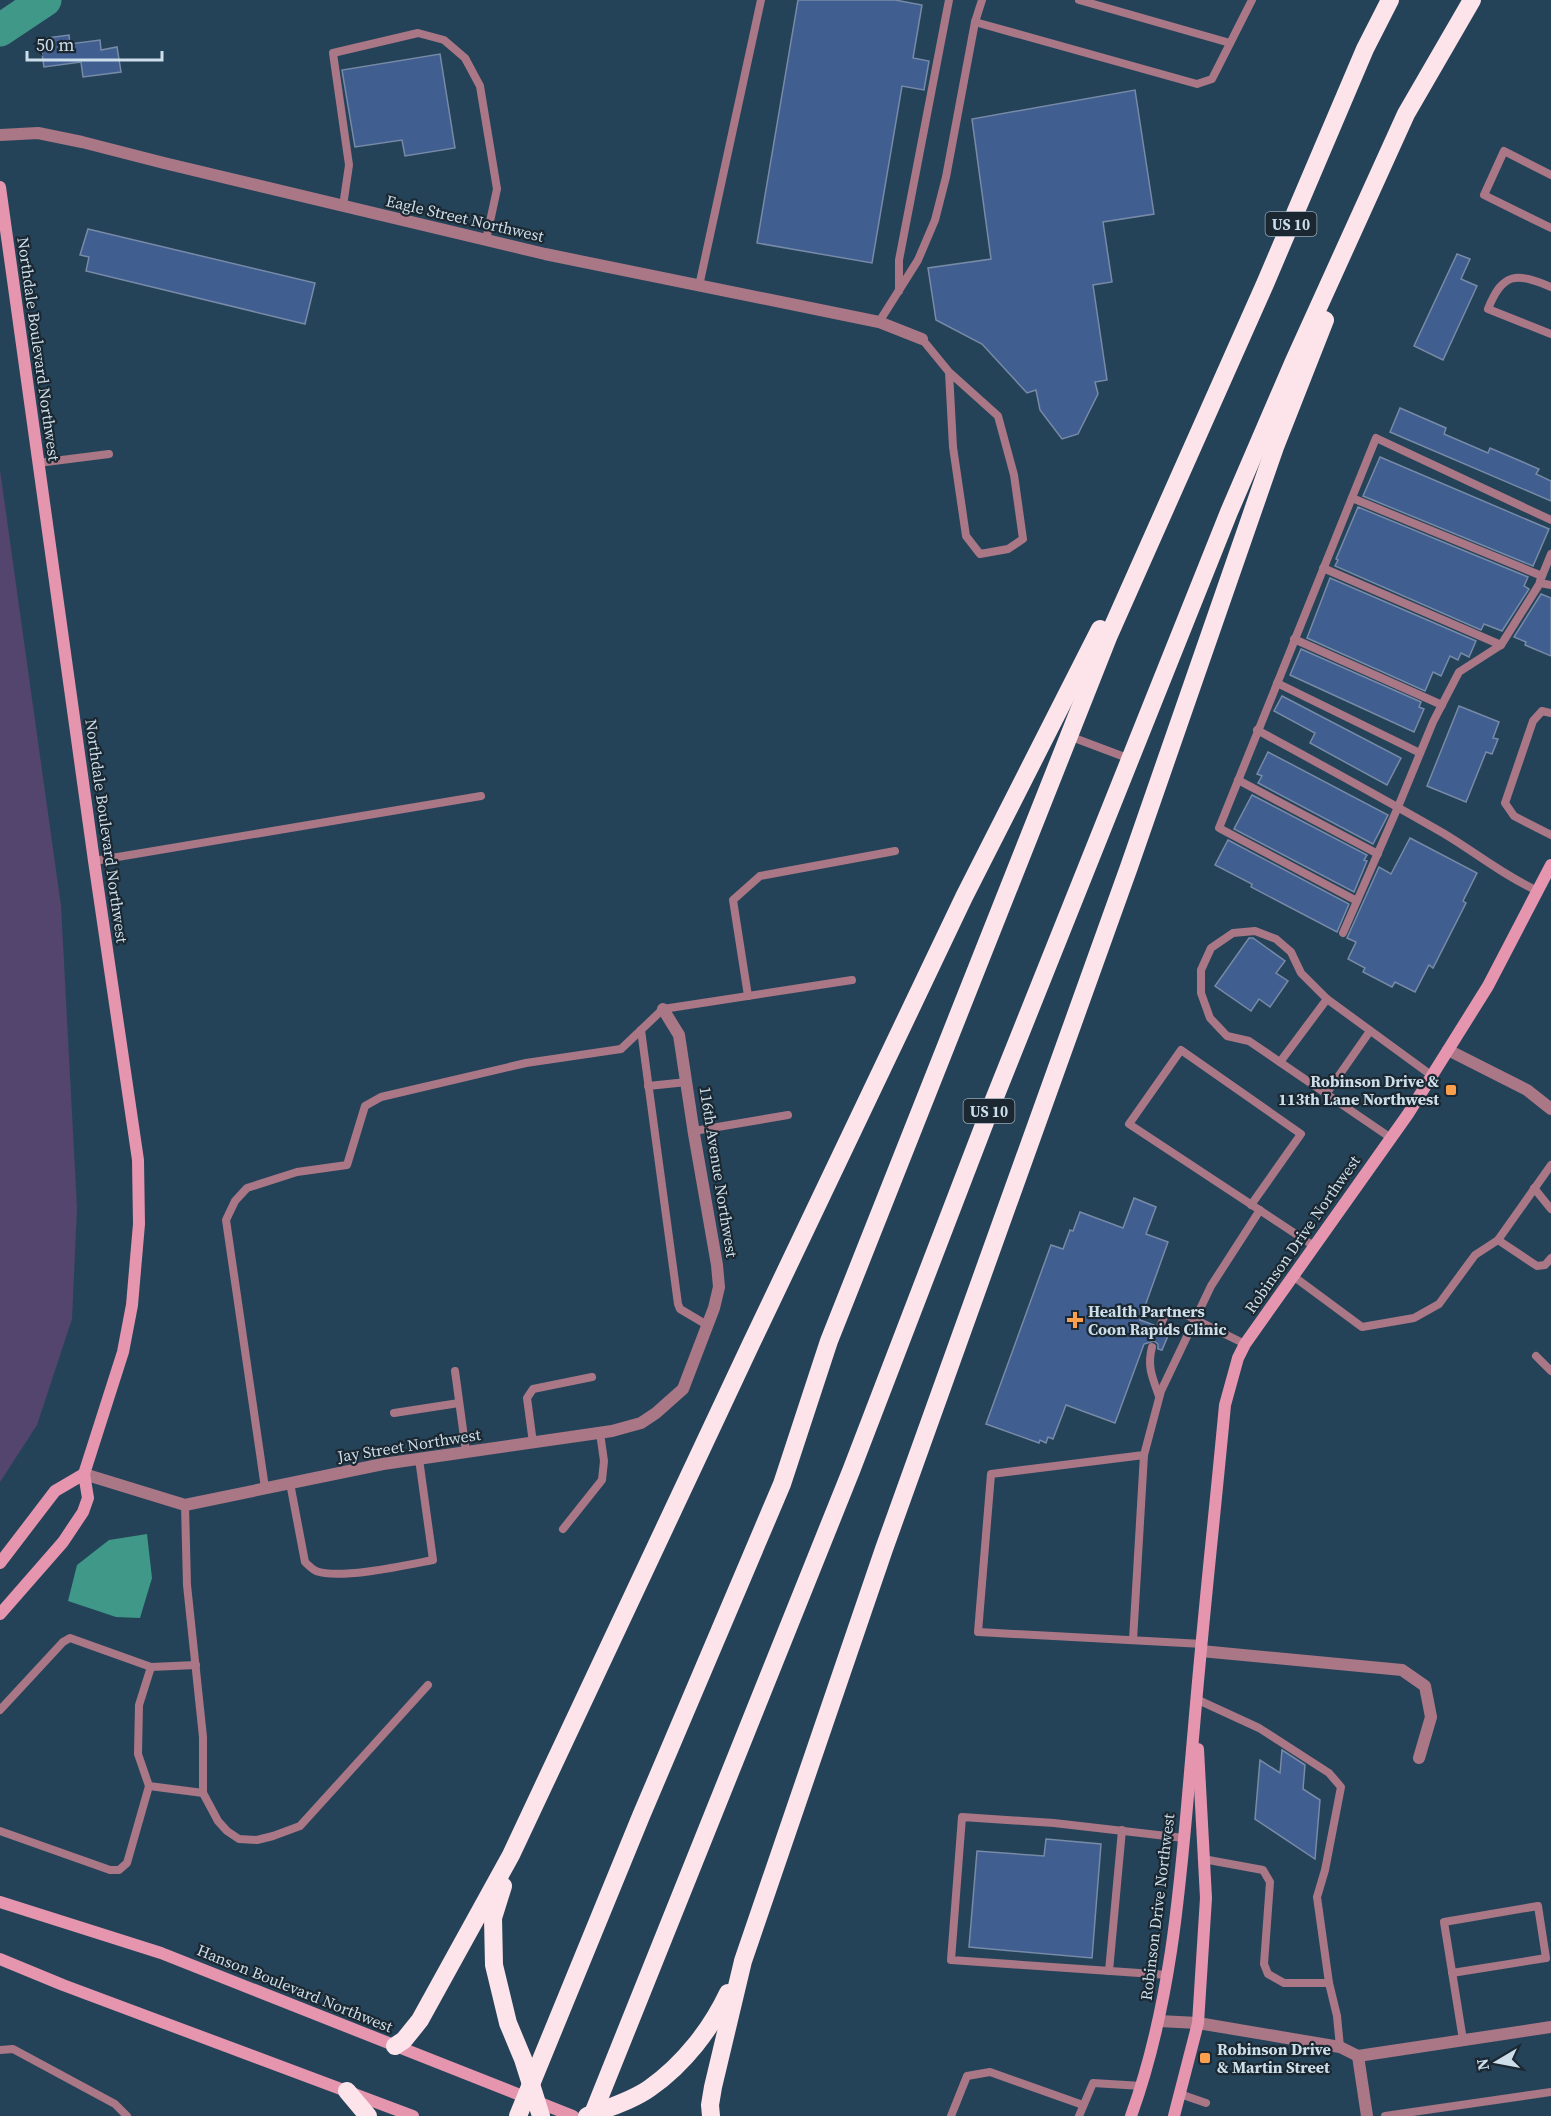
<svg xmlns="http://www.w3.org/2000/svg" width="1551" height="2116" font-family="'Source Serif 4',serif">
<rect width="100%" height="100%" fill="#254358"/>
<polygon fill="#53456d" points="0,470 61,906 77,1208 72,1319 37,1425 0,1482"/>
<polygon fill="#3f9888" points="147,1534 152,1578 140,1618 116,1617 68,1601 77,1565 109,1540"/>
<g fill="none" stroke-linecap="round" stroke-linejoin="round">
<polyline stroke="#3f9888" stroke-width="33" points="0,30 45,0"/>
</g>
<g fill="#405e90" stroke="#778aa8" stroke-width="1.5">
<polygon points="798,0 895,0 922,5 913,58 929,61 924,90 902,86 872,263 757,243"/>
<polygon points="69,35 70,44 100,40 101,50 117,47 121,72 83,77 81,62 44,67 40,39"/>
<polygon points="440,54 455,148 405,156 402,140 355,147 342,70"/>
<polygon points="1135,90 1154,214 1103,222 1112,282 1093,285 1107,380 1095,382 1098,394 1078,434 1062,439 1040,410 1036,390 1027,393 982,344 936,320 928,268 991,259 972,119"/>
<polygon points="88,229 315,283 305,324 86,271 89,257 80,255"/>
<polygon points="1457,254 1470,259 1461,279 1477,286 1443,360 1414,346"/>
<polygon points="1400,408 1446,428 1444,434 1488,453 1490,448 1539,469 1536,474 1551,481 1551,501 1390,432"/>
<polygon points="1380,457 1549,529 1533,566 1363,496"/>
<polygon points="1358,507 1528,577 1524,586 1529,589 1502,631 1484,624 1481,630 1335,566 1338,560 1336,559"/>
<polygon points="1330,578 1476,641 1469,657 1461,653 1458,660 1450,656 1441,676 1433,672 1425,691 1307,638"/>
<polygon points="1541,594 1551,598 1551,656 1525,645 1526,642 1514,637"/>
<polygon points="1301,649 1421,702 1419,707 1424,709 1414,732 1290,675"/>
<polygon points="1282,696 1401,758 1387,785 1310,743 1315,733 1274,711"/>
<polygon points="1459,706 1499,722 1493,738 1498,739 1492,754 1486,752 1466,802 1427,786"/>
<polygon points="1268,752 1388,815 1373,844 1258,783 1262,776 1257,774"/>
<polygon points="1252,795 1367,855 1364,860 1367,861 1354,892 1234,829"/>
<polygon points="1410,838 1477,873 1463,901 1466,903 1433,968 1429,965 1415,992 1395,982 1392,987 1363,972 1365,968 1348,959 1356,942 1347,938 1379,867 1391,874"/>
<polygon points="1228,840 1349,904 1337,932 1251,887 1252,884 1215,865"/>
<polygon points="1249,938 1253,938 1285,961 1276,973 1288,981 1270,1007 1259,999 1251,1011 1215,986"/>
<polygon points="1134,1198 1156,1207 1146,1234 1168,1242 1140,1320 1154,1325 1154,1329 1157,1333 1162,1333 1166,1330 1170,1331 1162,1350 1158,1349 1158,1344 1154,1341 1144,1344 1115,1423 1066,1405 1053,1439 1048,1437 1046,1443 1040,1440 1039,1443 986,1424 1051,1245 1063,1249 1070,1230 1073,1231 1080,1212 1123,1228"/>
<polygon points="1282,1750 1305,1765 1303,1789 1320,1800 1315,1859 1255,1819 1260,1760 1280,1773"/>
<polygon points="1046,1839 1101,1844 1092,1958 969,1947 977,1851 1044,1856"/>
</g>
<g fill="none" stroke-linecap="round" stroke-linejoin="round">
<g stroke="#aa7786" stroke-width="8">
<polyline points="1079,0 1230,43"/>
<polyline points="975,22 982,0"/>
<polyline points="1551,175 1504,151 1484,195 1551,228"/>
<polyline points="343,206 349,165 333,53 418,33 444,40 465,58 480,86 497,189 486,240"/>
<polyline points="699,286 761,0"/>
<path d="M 1551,287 C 1517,273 1503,271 1488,309 L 1551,334"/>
<polyline points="899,291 899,260 949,0"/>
<polyline points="879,322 918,260 935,220 946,177 975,22 1197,84 1212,79 1252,0"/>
<polyline points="922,339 949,372 953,447 966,536 980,554 1008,549 1023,539 1014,475 998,416 949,372"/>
<polyline points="38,463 109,454"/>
<polyline points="1352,498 1542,576"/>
<polyline points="1323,568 1501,645"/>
<polyline points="1540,581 1551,554"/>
<polyline points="1294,639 1442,705"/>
<polyline points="1277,683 1420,753"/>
<polyline points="1551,713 1542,711 1533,721 1505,803 1514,816 1551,835"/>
<path d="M 1257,730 C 1320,764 1382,798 1443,833 C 1475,852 1504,876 1538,891"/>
<polyline points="1069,736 1130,759"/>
<polyline points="1238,780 1378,854"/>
<polyline points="94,861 481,796"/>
<polyline points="1357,901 1219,828 1376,438 1551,520"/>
<polyline points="1343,933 1398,807 1433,722 1459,672 1501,645 1540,583 1551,585"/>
<polyline points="748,996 733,900 760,876 895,851"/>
<polyline points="641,1030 678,1304 680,1309 707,1325"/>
<polyline points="1280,1062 1327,999"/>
<polyline points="648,1086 687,1082"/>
<polyline points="1326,1094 1370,1031"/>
<polyline points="694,1131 788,1115"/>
<polyline points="1391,1138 1249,1041 1227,1036 1210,1018 1201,993 1201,970 1211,948 1233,933 1255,931 1276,939 1291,952 1301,973 1327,999 1431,1075"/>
<polyline points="1534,1188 1551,1209"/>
<polyline points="1251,1205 1301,1134 1181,1050 1129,1124 1314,1246"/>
<polyline points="1498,1240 1537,1266 1545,1265 1551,1258"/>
<polyline points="1293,1276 1362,1327 1414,1318 1439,1304 1475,1255 1498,1240 1551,1165"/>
<path d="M 1160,1327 C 1164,1316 1165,1311 1178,1311 L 1245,1344"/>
<path d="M 1152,1347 C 1147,1366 1152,1377 1159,1396"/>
<polyline points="1536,1356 1551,1371"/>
<polyline points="455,1371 466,1452"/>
<polyline points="394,1413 459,1403"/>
<polyline points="533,1443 527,1398 533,1389 592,1377"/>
<path d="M 290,1483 L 305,1562 C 308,1565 312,1569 316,1571 C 340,1580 407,1565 433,1560 L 419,1459"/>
<polyline points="265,1488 226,1220 235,1201 247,1188 297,1172 347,1165 365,1106 381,1097 526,1063 621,1049 663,1009 852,980"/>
<polyline points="185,1505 187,1585 203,1737 203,1793 218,1821 227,1831 239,1839 257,1840 273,1836 300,1826 428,1685"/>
<polyline points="563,1529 602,1480 604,1461 600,1433"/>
<polyline points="1133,1640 1144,1455"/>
<polyline points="1203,1644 978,1632 991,1474 1144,1455 1161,1391 1211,1286 1260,1210"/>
<polyline points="151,1667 196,1665"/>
<polyline points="1196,1699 1259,1728 1329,1773 1341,1787 1325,1870 1317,1897 1329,1983 1337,2016 1340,2047"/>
<polyline points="0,1710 63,1642 70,1638 151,1667 139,1705 138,1754 149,1786 127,1863 119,1870 110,1870 0,1831"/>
<polyline points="149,1786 203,1793"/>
<polyline points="1203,1859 1263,1870 1270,1882 1264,1964 1268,1974 1284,1983 1329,1983"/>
<polyline points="1109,1971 1122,1830"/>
<polyline points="1452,1973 1546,1958 1538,1906 1444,1922 1463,2040"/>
<polyline points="1168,1975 951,1960 962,1817 1054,1823 1184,1838"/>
<polyline points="0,2050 13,2049 115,2104 127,2116"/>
<polyline points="1180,2094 1206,2103"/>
<polyline points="951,2116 967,2076 990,2072 1083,2105"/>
<polyline points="1079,2116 1093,2083 1142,2086"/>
<polyline points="1385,2116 1551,2092"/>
</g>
<g stroke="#aa7786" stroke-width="12">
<polyline points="0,135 38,133 82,142 164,163 545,254 879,322 922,339"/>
<polyline points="1448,1050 1527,1090 1551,1109"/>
<polyline points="84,1474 185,1505 383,1464 612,1431 641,1423 656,1413 683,1389 714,1308 719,1287 717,1265 694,1134 679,1035 663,1009"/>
<polyline points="1201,1651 1402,1670 1425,1686 1431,1717 1419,1758"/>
<polyline points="1159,2021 1198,2023 1340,2047 1358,2056 1551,2027"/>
<polyline points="1358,2056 1367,2116"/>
</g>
<g stroke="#e595ae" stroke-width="12">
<polyline points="0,187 94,861 138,1160 139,1224 132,1305 123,1352 84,1474 88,1498 83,1512 63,1542 0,1614"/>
<polyline points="0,1563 55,1491 84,1474"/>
<polyline points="0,1902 161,1953 573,2116"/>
<polyline points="0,1959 63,1985 413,2116"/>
<path d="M 1131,2116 C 1176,1992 1182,1857 1194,1727 C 1203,1619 1215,1512 1225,1405 L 1238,1358 L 1245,1344 L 1408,1114 L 1488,986 L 1551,865"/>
<polyline points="1174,2116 1198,2023 1206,1898 1198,1749"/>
</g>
<g stroke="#fde3ea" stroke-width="18">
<polyline points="503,1886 493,1918 494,1965 508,2023 523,2059 541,2116"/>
<polyline points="395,2046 404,2040 420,2020 511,1855 750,1346 964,897 1100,629"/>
<polyline points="347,2091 368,2116"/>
<polyline points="518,2116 641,1816 782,1484 829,1341 1109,635 1265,284 1365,49 1390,0"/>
<path d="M 587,2116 C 607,2108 632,2101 650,2088 C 684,2064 711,2029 728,1993"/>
<polyline points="592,2116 851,1471 987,1117 1229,512 1294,361 1406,114 1472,0"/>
<polyline points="711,2116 710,2105 713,2087 743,1961 884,1549 1129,867 1275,447 1325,320"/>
</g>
</g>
<g fill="#fa9f4e" stroke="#1b2832" stroke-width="2">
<rect x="1445" y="1084" width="12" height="12" rx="3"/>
<path d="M1072 1311h6v6h6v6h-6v6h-6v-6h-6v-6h6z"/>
<rect x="1199" y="2052" width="12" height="12" rx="3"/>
</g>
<g text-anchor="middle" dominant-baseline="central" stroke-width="4.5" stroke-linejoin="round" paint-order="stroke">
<g fill="#1b2832" stroke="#97a7b3" stroke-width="1.5">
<rect x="1265.5" y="212" width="51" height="24" rx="4.5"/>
<rect x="963.5" y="1099" width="51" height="24" rx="4.5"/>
</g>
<g font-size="15" font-weight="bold" fill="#ccdeea">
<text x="1291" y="224">US 10</text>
<text x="989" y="1111">US 10</text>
</g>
<g font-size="16" fill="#ccdeea" stroke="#1b2832">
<text transform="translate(465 218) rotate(13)">Eagle Street Northwest</text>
<text transform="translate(39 349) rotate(82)">Northdale Boulevard Northwest</text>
<text transform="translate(107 831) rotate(82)">Northdale Boulevard Northwest</text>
<text transform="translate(719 1172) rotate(81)">116th Avenue Northwest</text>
<text transform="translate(1302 1234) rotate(-55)">Robinson Drive Northwest</text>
<text transform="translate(409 1445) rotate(-9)">Jay Street Northwest</text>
<text transform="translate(1157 1907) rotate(-83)">Robinson Drive Northwest</text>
<text transform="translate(295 1988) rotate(22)">Hanson Boulevard Northwest</text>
</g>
<g font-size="16" font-weight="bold" fill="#ccdeea" stroke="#1b2832" text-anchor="start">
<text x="1439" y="1081" text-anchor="end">Robinson Drive &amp;<tspan x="1439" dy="18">113th Lane Northwest</tspan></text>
<text x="1088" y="1311">Health Partners<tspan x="1088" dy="18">Coon Rapids Clinic</tspan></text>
<text x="1217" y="2049">Robinson Drive<tspan x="1217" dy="18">&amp; Martin Street</tspan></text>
</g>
</g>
<g transform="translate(1497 2062) rotate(260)" stroke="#1b2832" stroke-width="4.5" paint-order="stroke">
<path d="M0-4.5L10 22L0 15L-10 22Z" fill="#ccdeea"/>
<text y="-9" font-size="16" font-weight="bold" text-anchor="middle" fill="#ccdeea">N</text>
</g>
<path d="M27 51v9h135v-9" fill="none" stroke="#ccdeea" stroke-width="3"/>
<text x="36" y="51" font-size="18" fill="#ccdeea" stroke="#1b2832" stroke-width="4.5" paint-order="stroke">50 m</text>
</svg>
